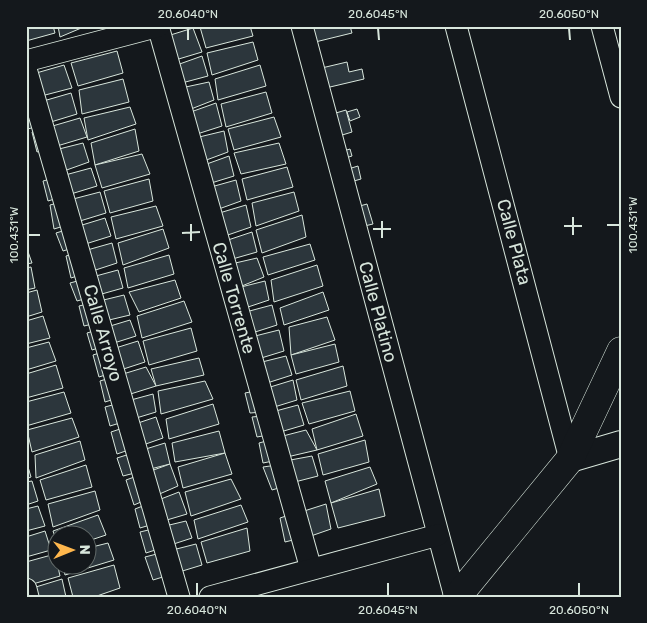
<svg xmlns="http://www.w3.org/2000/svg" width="647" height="623" font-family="Rubik,sans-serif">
<rect width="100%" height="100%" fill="#14181c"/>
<g fill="#2c363c" stroke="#d8e6dc">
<polygon points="26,26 53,26 55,33 26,41"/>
<polygon points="58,26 86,26 60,37"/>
<polygon points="205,26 250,26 253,36 206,48 200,27"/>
<polygon points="294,26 350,26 352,33 299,46"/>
<polygon points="193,28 202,52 172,61 164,37"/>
<polygon points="253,42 258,60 212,75 207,53"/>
<polygon points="117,51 123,73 78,86 71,63"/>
<polygon points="202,56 208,76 178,84 174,66"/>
<polygon points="347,62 349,72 362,69 364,79 313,91 309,71"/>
<polygon points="64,65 72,88 26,100 26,76"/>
<polygon points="260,65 266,86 218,100 215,79"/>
<polygon points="123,79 129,102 82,114 79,90"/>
<polygon points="209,82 214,100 186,111 181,88"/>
<polygon points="266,92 272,113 226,127 221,104"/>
<polygon points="71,93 77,114 28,129 26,106"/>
<polygon points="216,103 222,126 194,135 188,113"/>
<polygon points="130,107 136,124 88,140 84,118"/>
<polygon points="357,109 360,117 350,121 347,112"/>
<polygon points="346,110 352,132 326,140 319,118"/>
<polygon points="274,117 281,137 234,150 228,129"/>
<polygon points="80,118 87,137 37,152 32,132"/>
<polygon points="135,129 139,151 95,165 91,143"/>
<polygon points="224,131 228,152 201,162 195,138"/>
<polygon points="83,143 89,162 61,172 55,150"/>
<polygon points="279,143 286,164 241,174 234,153"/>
<polygon points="350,149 352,156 329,163 327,156"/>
<polygon points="142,154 150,174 102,188 95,165"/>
<polygon points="229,156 234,176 208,184 204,165"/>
<polygon points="358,166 361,179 336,186 332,174"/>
<polygon points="287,167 293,187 247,200 242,179"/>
<polygon points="91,168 97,186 48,201 43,181"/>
<polygon points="149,179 153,201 110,213 104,191"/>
<polygon points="236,180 241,201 216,210 211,187"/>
<polygon points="100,192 106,213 54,229 50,205"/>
<polygon points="294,192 299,211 256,226 252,203"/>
<polygon points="367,204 373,224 360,227 342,211"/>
<polygon points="246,205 251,227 222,237 216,214"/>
<polygon points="156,206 163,226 116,239 111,217"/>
<polygon points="302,215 306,237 262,253 256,230"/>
<polygon points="105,218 111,236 63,251 56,233"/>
<polygon points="163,229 169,248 123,265 118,243"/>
<polygon points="252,232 257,252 229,260 225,241"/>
<polygon points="112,243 117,263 71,278 66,256"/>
<polygon points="310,244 315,260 268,275 263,257"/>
<polygon points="26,246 32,263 26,264"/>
<polygon points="169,255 174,274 128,288 124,268"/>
<polygon points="257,258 264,277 237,288 231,264"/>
<polygon points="317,265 323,286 274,302 271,280"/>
<polygon points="31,267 35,288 26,290 26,268"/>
<polygon points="118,270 123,288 77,301 70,283"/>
<polygon points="175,280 181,298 139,312 129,292"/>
<polygon points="265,281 269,300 242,309 237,288"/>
<polygon points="37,290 42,312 26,317 26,293"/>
<polygon points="323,292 329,310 284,325 280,308"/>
<polygon points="124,295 130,315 84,326 79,306"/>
<polygon points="184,301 192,322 142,338 137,316"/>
<polygon points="272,305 277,325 249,334 242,313"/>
<polygon points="43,316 50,338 26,344 26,321"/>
<polygon points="327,317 335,340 291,355 289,327"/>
<polygon points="130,320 136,336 92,350 87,333"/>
<polygon points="191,328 197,351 149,365 143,341"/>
<polygon points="279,330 284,351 258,359 251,337"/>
<polygon points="138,341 145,362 99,377 93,355"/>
<polygon points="49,342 56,361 26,370 26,348"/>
<polygon points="335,344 339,362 296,374 291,355"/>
<polygon points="286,356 292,375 264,384 258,363"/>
<polygon points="199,358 204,375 156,386 151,369"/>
<polygon points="56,365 63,388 26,398 26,374"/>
<polygon points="343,366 347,386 301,400 296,380"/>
<polygon points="146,367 156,386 105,402 100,381"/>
<polygon points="293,380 297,400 271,408 267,388"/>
<polygon points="205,381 213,399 161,414 158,391"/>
<polygon points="255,391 263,412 250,413 245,393"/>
<polygon points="350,391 355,411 309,424 302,403"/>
<polygon points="64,392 71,413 26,426 26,402"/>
<polygon points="153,394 156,412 110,426 105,407"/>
<polygon points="213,404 219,424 169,439 166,419"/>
<polygon points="298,405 304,425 277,433 272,412"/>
<polygon points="356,414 363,436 317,450 312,429"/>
<polygon points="262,416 268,435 257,437 252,417"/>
<polygon points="156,417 163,438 117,454 111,432"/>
<polygon points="72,418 79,437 32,452 27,430"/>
<polygon points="306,430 317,450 287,457 279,437"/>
<polygon points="219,431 225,453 175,462 172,443"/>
<polygon points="270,440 273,461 263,463 259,443"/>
<polygon points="365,440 369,462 323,475 318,454"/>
<polygon points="80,441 85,460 36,478 35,455"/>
<polygon points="165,443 170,464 123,476 117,458"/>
<polygon points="225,453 232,474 183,488 178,467"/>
<polygon points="312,456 318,476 287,484 285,461"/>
<polygon points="26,460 31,477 26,479"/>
<polygon points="170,464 178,486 134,505 126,480"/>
<polygon points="86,465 92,487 46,500 40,480"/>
<polygon points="277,465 282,487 272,490 263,467"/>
<polygon points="370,467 377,484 331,503 325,481"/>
<polygon points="231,479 241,499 191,516 185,492"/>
<polygon points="32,481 38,501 26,505 26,482"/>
<polygon points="379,489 385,516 338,528 331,503"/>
<polygon points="95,491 100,510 53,527 48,504"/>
<polygon points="179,492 187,514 140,528 135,509"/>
<polygon points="326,504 331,529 308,537 301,512"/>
<polygon points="241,505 248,522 198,539 194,520"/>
<polygon points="38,506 45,526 26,531 26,509"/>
<polygon points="98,515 106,535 88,541 88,536 58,536 58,545 53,531"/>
<polygon points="289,515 297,539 285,542 280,518"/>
<polygon points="186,521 192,538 146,553 140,532"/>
<polygon points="247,528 250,551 207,563 201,542"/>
<polygon points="45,531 51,550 26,557 26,537"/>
<polygon points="108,543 114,560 65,575 63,566 88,566 88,548"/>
<polygon points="196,544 202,565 153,580 145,557"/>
<polygon points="55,554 60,576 26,586 26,562"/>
<polygon points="114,565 120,588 94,597 73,597 68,578"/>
<polygon points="62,579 66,597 26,597 26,590"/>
</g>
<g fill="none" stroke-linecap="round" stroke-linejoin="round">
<g stroke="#d8e6dc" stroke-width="23">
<g id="minor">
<polyline points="158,26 311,569"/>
<polyline points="302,26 455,597"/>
<polyline points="456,26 570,459"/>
<polyline points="602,26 621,97"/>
<polyline points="26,61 159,26"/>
<polyline points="26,69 179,597"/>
<polyline points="26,589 28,597"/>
<polyline points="210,597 438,535"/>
</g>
</g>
<g stroke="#d8e6dc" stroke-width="28">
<polyline id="tertiary" points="570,459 621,444"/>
</g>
<g stroke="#d8e6dc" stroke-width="29">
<polyline id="secondary" points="457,597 570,459 621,351"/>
</g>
<use href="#minor" stroke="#14181c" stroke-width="21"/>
<use href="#tertiary" stroke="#14181c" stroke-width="26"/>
<use href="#secondary" stroke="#14181c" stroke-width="28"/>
</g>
<path fill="none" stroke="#d8e6dc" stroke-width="2" d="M 188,28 L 188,40M 378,28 L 379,40M 569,28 L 570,40M 573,217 L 573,235M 382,221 L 382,238M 191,224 L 191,241M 607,225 L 620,225M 564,226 L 582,226M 373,229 L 391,229M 182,233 L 200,232M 28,235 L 40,235M 197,583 L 197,596M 388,583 L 388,596M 579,583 L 579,596"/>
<g text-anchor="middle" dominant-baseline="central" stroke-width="4" stroke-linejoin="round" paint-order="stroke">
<g font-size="18" fill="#d8e6dc" stroke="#14181c">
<text transform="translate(514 242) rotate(75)">Calle Plata</text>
<text transform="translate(234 298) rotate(74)">Calle Torrente</text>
<text transform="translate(378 312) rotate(75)">Calle Platino</text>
<text transform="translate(103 333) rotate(74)">Calle Arroyo</text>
</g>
</g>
<rect width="647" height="623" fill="none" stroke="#14181c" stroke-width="55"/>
<g transform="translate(72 550) rotate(89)"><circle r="24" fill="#14181c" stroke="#626a69"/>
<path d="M0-4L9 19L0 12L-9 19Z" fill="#ffb74d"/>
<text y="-8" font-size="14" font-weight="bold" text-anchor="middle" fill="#d8e6dc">N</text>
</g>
<rect x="28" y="28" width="592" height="568" fill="none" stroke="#d8e6dc" stroke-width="2"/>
<g font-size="12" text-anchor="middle" fill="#d8e6dc">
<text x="188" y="18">20.6040°N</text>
<text x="378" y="18">20.6045°N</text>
<text x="569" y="18">20.6050°N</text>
<text transform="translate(633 225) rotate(-90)" y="4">100.431°W</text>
<text transform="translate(14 235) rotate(-90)" y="4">100.431°W</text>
<text x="197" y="614">20.6040°N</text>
<text x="388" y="614">20.6045°N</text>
<text x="579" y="614">20.6050°N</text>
</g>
</svg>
